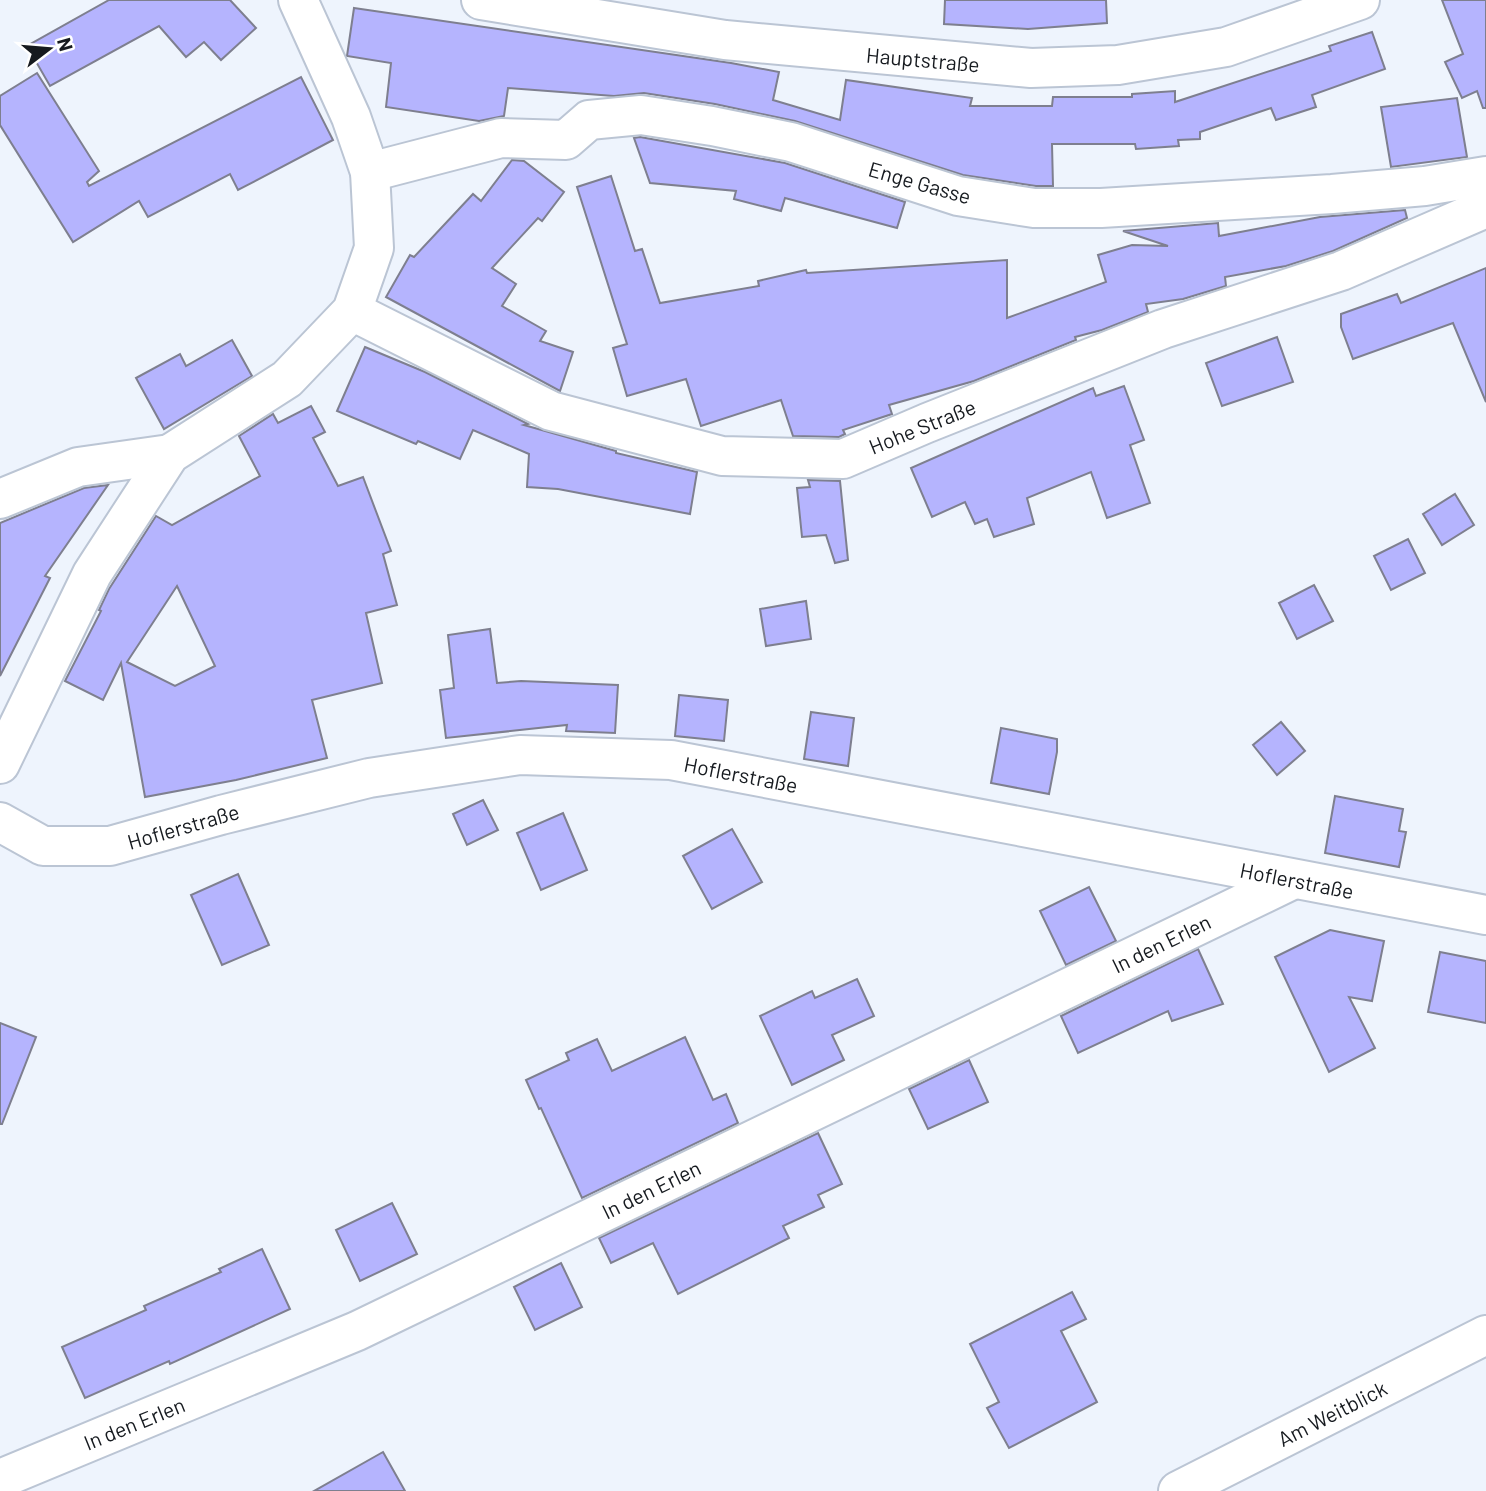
<svg xmlns="http://www.w3.org/2000/svg" width="1486" height="1491" font-family="Barlow,sans-serif">
<rect width="100%" height="100%" fill="#eef4fd"/>
<g fill="#b5b4fe" stroke="#7e7f8f" stroke-width="2" fill-rule="evenodd">
<polygon points="109,0 230,0 256,28 221,60 204,42 186,57 159,26 50,86 27,46"/>
<polygon points="945,0 1106,0 1107,23 1028,29 944,24"/>
<polygon points="1442,0 1486,0 1486,108 1483,108 1477,91 1462,98 1445,62 1463,54"/>
<polygon points="354,8 731,63 779,72 773,100 840,120 846,80 972,98 970,106 1052,106 1053,97 1132,97 1132,94 1175,91 1175,102 1331,51 1329,46 1372,32 1385,69 1312,95 1316,107 1276,120 1271,108 1200,132 1200,139 1178,140 1179,146 1136,149 1135,144 1052,144 1053,186 1036,186 963,175 795,121 715,104 644,93 614,96 508,88 504,116 479,121 386,107 391,63 347,56"/>
<polygon points="37,73 99,171 87,182 89,186 301,77 333,140 238,190 230,174 148,217 139,201 73,242 0,125 0,96"/>
<polygon points="1457,98 1467,157 1391,167 1381,107"/>
<polygon points="640,137 785,163 905,202 897,228 785,198 781,211 734,199 736,191 650,183 634,138"/>
<polygon points="512,160 524,161 564,192 542,221 538,218 492,268 516,284 502,306 546,331 540,341 573,352 560,391 386,297 410,255 414,257 473,194 481,201"/>
<polygon points="611,176 635,251 642,249 660,303 759,286 758,281 806,270 807,273 1007,260 1007,318 1106,282 1098,255 1132,245 1168,246 1123,231 1218,223 1219,236 1320,217 1405,210 1407,218 1333,251 1286,266 1225,277 1226,286 1183,299 1146,304 1148,312 1102,330 1075,337 1076,340 974,381 889,405 892,414 843,430 845,434 839,437 793,436 781,400 701,426 686,379 627,396 613,348 627,344 577,187"/>
<polygon points="1486,268 1486,402 1453,323 1353,359 1341,327 1341,314 1397,294 1401,303"/>
<polygon points="1277,337 1293,382 1222,406 1206,363"/>
<polygon points="232,340 252,376 164,429 136,378 180,354 186,366"/>
<polygon points="365,347 425,372 528,424 524,425 616,451 616,453 697,472 690,514 558,489 527,487 529,454 473,430 460,459 418,441 416,444 337,411"/>
<polygon points="1124,386 1144,440 1130,445 1150,503 1107,518 1091,472 1027,498 1034,524 994,537 987,519 975,524 965,502 932,517 911,468 1093,388 1096,396"/>
<path d="M 311,406 L 325,432 L 313,438 L 338,486 L 363,477 L 391,551 L 383,554 L 397,605 L 366,613 L 382,683 L 312,700 L 327,758 L 236,780 L 145,797 L 121,663 L 103,700 L 65,681 L 101,611 L 99,610 L 109,589 L 156,516 L 172,525 L 260,476 L 239,436 L 273,414 L 278,423 ZM 177,586 L 215,666 L 175,686 L 127,662 Z"/>
<polygon points="808,480 840,481 848,560 835,563 826,535 802,537 797,488 810,487"/>
<polygon points="108,485 45,576 50,578 0,676 0,523 84,488"/>
<polygon points="1455,494 1474,525 1442,545 1423,514"/>
<polygon points="1408,539 1425,573 1391,590 1374,556"/>
<polygon points="1314,585 1333,621 1297,639 1279,603"/>
<polygon points="806,601 811,639 766,646 760,609"/>
<polygon points="490,629 497,683 521,681 618,685 615,733 566,731 567,725 446,738 440,690 454,688 448,635"/>
<polygon points="679,695 728,700 724,741 675,736"/>
<polygon points="811,712 854,718 848,766 804,759"/>
<polygon points="1281,722 1305,751 1277,775 1253,745"/>
<polygon points="1001,728 1057,739 1057,752 1049,794 991,783"/>
<polygon points="1335,796 1403,809 1399,831 1406,832 1399,867 1325,853"/>
<polygon points="483,800 498,830 467,845 453,814"/>
<polygon points="563,813 587,870 541,890 517,833"/>
<polygon points="732,829 762,882 712,909 683,856"/>
<polygon points="238,874 269,945 222,965 191,895"/>
<polygon points="1089,887 1116,941 1066,965 1040,911"/>
<polygon points="1330,930 1384,941 1372,1001 1349,997 1375,1048 1329,1072 1275,957"/>
<polygon points="1198,949 1223,1004 1172,1021 1168,1011 1078,1053 1061,1016"/>
<polygon points="1440,952 1486,961 1486,1023 1428,1012"/>
<polygon points="857,979 874,1016 832,1035 844,1060 792,1085 760,1016 812,991 815,998"/>
<polygon points="0,1023 36,1037 2,1124 0,1124"/>
<polygon points="685,1037 713,1100 726,1094 738,1123 582,1198 541,1108 539,1109 526,1080 569,1060 566,1053 597,1039 612,1071"/>
<polygon points="969,1060 988,1102 928,1129 909,1089"/>
<polygon points="818,1133 842,1184 818,1195 824,1207 783,1226 789,1238 678,1294 653,1243 611,1263 599,1238"/>
<polygon points="392,1203 417,1254 360,1281 336,1230"/>
<polygon points="262,1249 290,1309 170,1364 169,1361 85,1398 62,1347 146,1310 144,1306 221,1272 219,1269"/>
<polygon points="561,1263 582,1307 535,1330 514,1287"/>
<polygon points="1072,1292 1086,1319 1061,1331 1097,1402 1009,1448 987,1408 999,1402 970,1344"/>
<polygon points="383,1452 405,1491 314,1491"/>
</g>
<g fill="none" stroke-linecap="round" stroke-linejoin="round">
<g stroke="#bbc5d4" stroke-width="42">
<g id="minor">
<polyline points="481,0 725,40 1031,68 1118,65 1226,47 1360,0"/>
<polyline points="370,172 501,138 566,140 589,120 641,115 712,126 791,142 958,196 1034,208 1101,208 1332,194 1425,186 1486,176"/>
<polyline points="352,311 551,411 722,456 843,459 927,423 1163,329 1341,271 1486,208"/>
<polyline points="0,499 78,467 170,454"/>
<polyline points="0,764 92,574 170,454 287,379 352,311 374,248 370,172 351,117 298,0"/>
<polyline points="0,822 43,846 110,846 221,815 369,778 520,755 671,760 1486,915"/>
<polyline points="0,1479 357,1331 1292,880"/>
<polyline points="1178,1491 1486,1335"/>
</g>
</g>
<use href="#minor" stroke="#fff" stroke-width="38"/>
</g>
<g text-anchor="middle" dominant-baseline="central" stroke-width="5" stroke-linejoin="round" paint-order="stroke">
<g font-size="21" fill="#161a1f" stroke="#fff">
<text transform="translate(923 59) rotate(5)">Hauptstraße</text>
<text transform="translate(920 182) rotate(16)">Enge Gasse</text>
<text transform="translate(922 426) rotate(-22)">Hohe Straße</text>
<text transform="translate(741 774) rotate(11)">Hoflerstraße</text>
<text transform="translate(183 826) rotate(-16)">Hoflerstraße</text>
<text transform="translate(1297 880) rotate(11)">Hoflerstraße</text>
<text transform="translate(1161 943) rotate(-26)">In den Erlen</text>
<text transform="translate(651 1189) rotate(-26)">In den Erlen</text>
<text transform="translate(1332 1413) rotate(-27)">Am Weitblick</text>
<text transform="translate(134 1423) rotate(-22)">In den Erlen</text>
</g>
</g>
<g transform="translate(49 49) rotate(74)" stroke="#ffffff" stroke-width="5" paint-order="stroke">
<path d="M0-5L12 26L0 18L-12 26Z" fill="#161a1f"/>
<text y="-10" font-size="19" font-weight="bold" text-anchor="middle" fill="#161a1f">N</text>
</g>
</svg>
